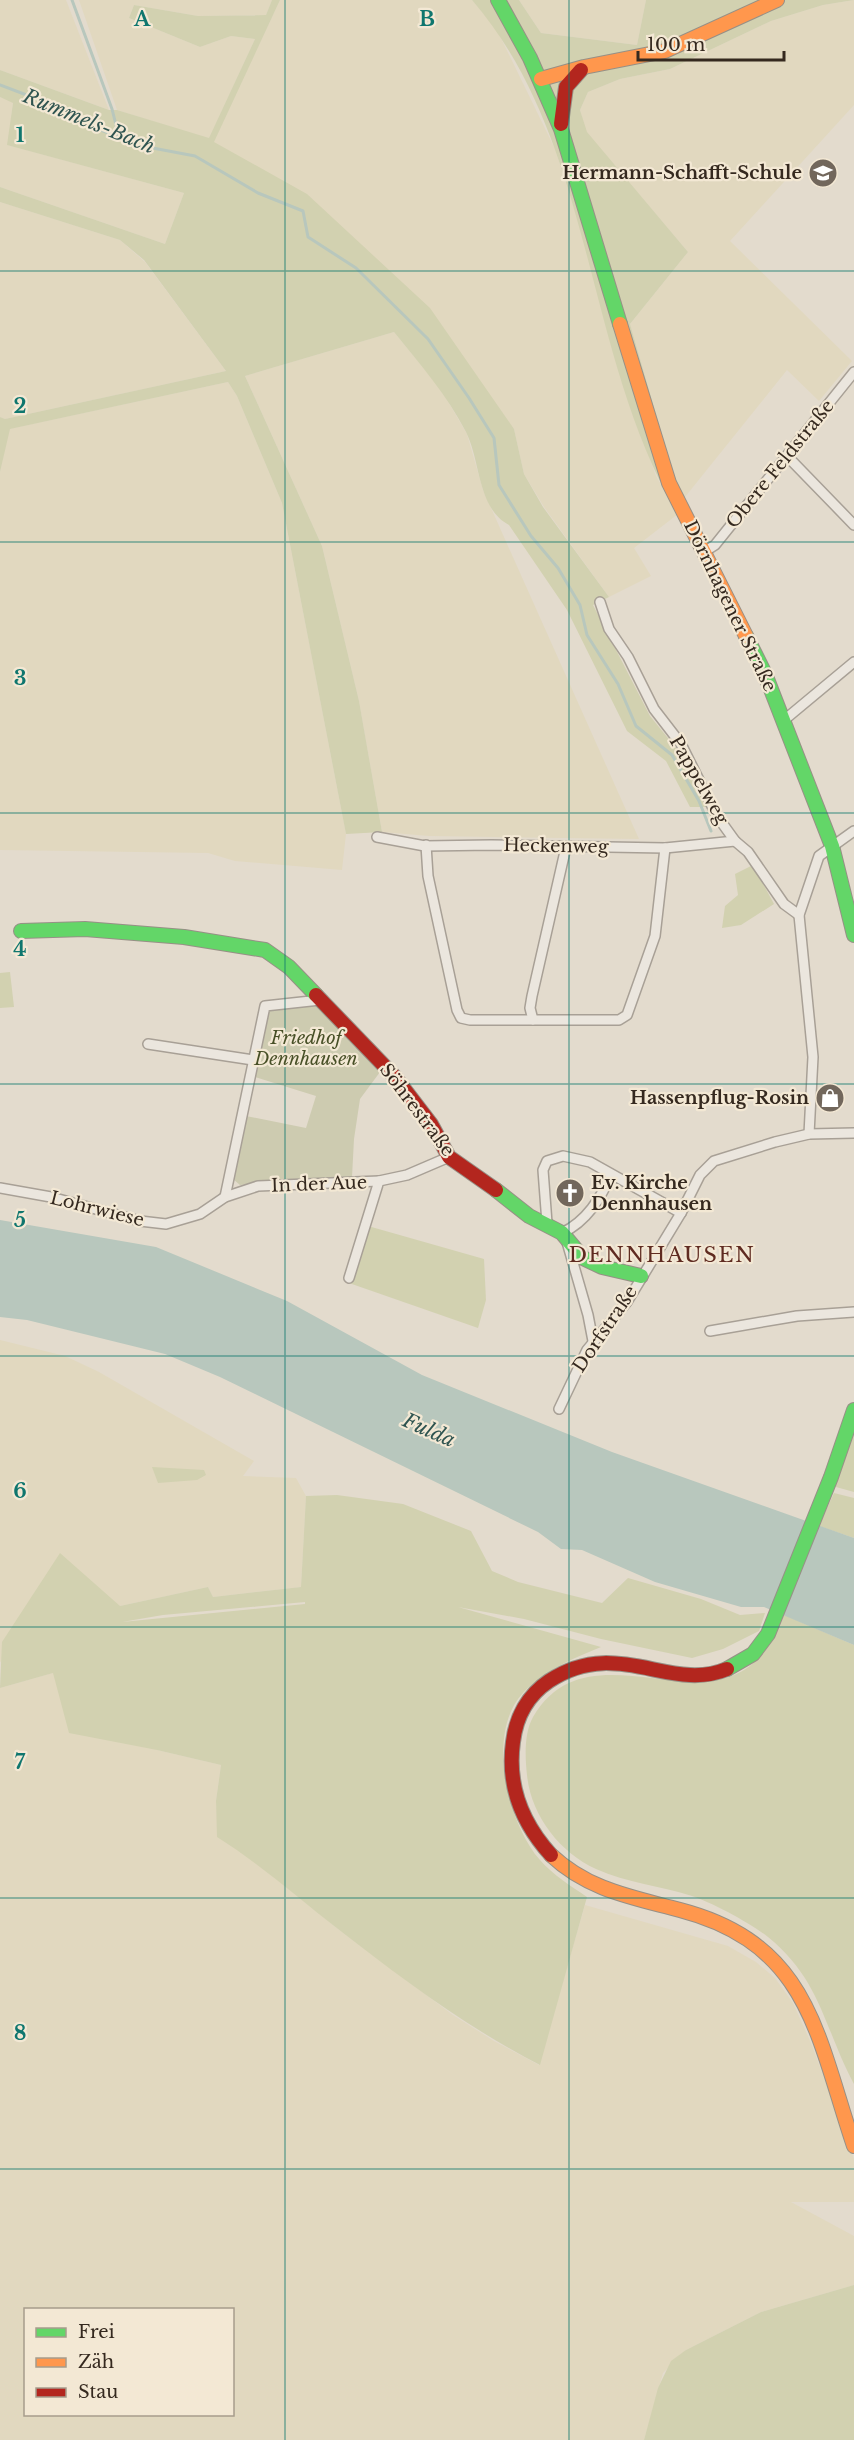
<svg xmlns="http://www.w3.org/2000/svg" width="854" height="2440" font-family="'Libre Baskerville',serif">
<rect width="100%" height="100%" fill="#e3dbcd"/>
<g fill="#e1d8bf" fill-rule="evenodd">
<polygon points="0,0 66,0 109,110 0,70"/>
<polygon points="79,0 272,0 266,15 198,16 134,5 129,18 200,47 231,36 255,39 209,139 117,110"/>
<polygon points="280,0 472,0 496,28 555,149 583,236 621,379 656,476 678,514 634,548 651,576 609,597 544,507 524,474 514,429 213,142"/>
<polygon points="519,0 646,0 637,45 541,33"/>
<polygon points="854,0 854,105 730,241 852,361 819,401 787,370 685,497 673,473 630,324 688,252 586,132 580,110 588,92 620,79 670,69 771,21 823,5"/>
<polygon points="0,97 13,102 8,145 184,193 165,244 0,187"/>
<polygon points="0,202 120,240 145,262 226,371 5,419 0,417"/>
<polygon points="394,332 440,388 467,434 483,490 639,839 429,836 382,832 359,701 322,546 245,376"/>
<polygon points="228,382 237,396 282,503 346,834 342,870 235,861 208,853 0,850 0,472 9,429"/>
<polygon points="0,1340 65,1356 99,1372 254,1461 243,1476 296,1478 306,1496 301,1587 213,1597 208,1587 120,1606 0,1662"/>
<path d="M 53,1673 L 157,1750 L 221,1765 L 216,1801 L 218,1837 L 249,1857 L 338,1929 L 453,2015 L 494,2041 L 539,2065 L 585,1905 L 728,1946 L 756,1962 L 775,1978 L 793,2003 L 811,2043 L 854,2159 L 854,2202 L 791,2202 L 854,2236 L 854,2285 L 761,2312 L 686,2350 L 663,2373 L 644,2440 L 0,2440 L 0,1688 ZM 26,2310 L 232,2310 L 232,2414 L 26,2414 Z"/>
</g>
<g fill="#d2d1b0" fill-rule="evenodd">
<path d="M 272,0 L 280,0 L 214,142 L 307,194 L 430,308 L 514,429 L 524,474 L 543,507 L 609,597 L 593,605 L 650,716 L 676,748 L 707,807 L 690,807 L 666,761 L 627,731 L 567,610 L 509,525 C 477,508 481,462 466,432 C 447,395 420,364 394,332 L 245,376 L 322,546 L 359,701 L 382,832 L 346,834 L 282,503 L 237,396 L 228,382 L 10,429 L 0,472 L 0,417 L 5,419 L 226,371 L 144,260 L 120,240 L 0,202 L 0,187 L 165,244 L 184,193 L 7,145 L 13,103 L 0,97 L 0,70 L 109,110 L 117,110 L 209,138 L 255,39 L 231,36 L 200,47 L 129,18 L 134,5 L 198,16 L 266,15 Z"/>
<path d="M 472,0 L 519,0 L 541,33 L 637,45 L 646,0 L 854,0 L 823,5 L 771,21 L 670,69 L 620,79 L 588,92 L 580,110 L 587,132 L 688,252 L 630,324 L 673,473 L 685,497 L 675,509 C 584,353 594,141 472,0 Z"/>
<polygon points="753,865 774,904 741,925 722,928 725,906 738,895 735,874"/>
<polygon points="10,972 14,1007 0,1008 0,973"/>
<polygon points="368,1226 484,1259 486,1300 478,1328 349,1283"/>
<polygon points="854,1410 854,1492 836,1487 832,1475"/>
<polygon points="152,1467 204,1470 206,1475 197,1480 158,1483"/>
<polygon points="834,1493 854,1498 854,1538 819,1526"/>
<path d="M 337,1495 L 403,1504 L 471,1531 L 492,1571 L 518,1582 L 602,1603 L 628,1578 L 701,1599 L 740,1615 L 765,1613 L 759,1631 L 723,1649 L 692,1658 L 601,1639 L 524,1619 L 458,1607 L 601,1647 C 572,1659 545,1670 523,1693 C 485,1733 508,1824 540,1860 C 553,1875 571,1886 587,1897 L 540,2065 C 468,2028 402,1979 338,1929 C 298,1898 260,1864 217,1837 L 216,1801 L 221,1765 L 157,1750 L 69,1733 L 53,1673 L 0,1688 L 2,1642 L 60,1553 L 120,1606 L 208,1587 L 213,1597 L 301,1587 L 306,1496 ZM 305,1602 L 305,1604 L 122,1622 L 163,1615 Z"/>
<path d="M 782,1614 L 854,1645 L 854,2084 C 824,2028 821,1980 768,1937 C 752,1924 711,1902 692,1896 C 661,1886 627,1883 596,1869 C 559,1852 531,1815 527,1775 C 525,1757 524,1733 533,1717 C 595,1611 737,1757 782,1614 Z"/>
<polygon points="854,2285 854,2440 644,2440 658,2388 671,2361 686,2350 761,2312"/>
</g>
<polygon fill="#cdcbb0" points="319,1002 383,1068 360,1099 354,1139 352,1177 240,1185 233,1179 246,1116 306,1128 316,1096 255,1077 270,1008"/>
<polygon fill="#b8c7bd" points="0,1220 156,1247 287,1301 422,1375 612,1452 854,1538 854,1645 764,1607 741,1607 655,1582 582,1550 561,1549 538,1532 220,1377 165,1354 27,1320 0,1317"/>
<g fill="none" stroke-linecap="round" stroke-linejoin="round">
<g stroke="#b8c7bd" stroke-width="3">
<polyline points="72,0 112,109 119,137"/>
<polyline points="0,85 45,102 52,111 142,146 195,156 258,193 303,211 308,237 356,268 428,339 469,398 494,438 499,485 531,536 558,568 580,605 587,635 618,684 636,726 672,755 699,801 711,831"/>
</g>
<g stroke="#a8a096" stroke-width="12">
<g id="street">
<polyline points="787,456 854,525"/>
<polyline points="704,552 715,545 854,372"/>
<polyline points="600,602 609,629 628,657 654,709 681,744 717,816 735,841 748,852 784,904 799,915"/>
<polyline points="783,721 854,662"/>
<polyline points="377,837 425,846 491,845 665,848 735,841"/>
<polyline points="426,845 428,876 457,1010 461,1018 470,1020 619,1020 627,1015 655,936 665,848"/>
<polyline points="533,1020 530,1008 532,996 566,847"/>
<polyline points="148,1044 253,1060"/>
<polyline points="809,1134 813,1057 799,915 819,856 854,831"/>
<polyline points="0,1188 51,1197 140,1221 166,1224 200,1214 225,1197 258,1186 379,1181"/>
<polyline points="225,1197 265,1006 320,1000"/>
<polyline points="547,1223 543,1170 547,1161 563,1156 590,1162 681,1213"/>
<path d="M 562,1233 C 587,1221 600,1199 611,1175"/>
<polyline points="567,1242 588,1315 593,1341"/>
<polyline points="349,1278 379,1181 407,1175 449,1157"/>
<polyline points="710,1331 797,1316 854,1312"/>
<polyline points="559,1409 587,1350 627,1302 681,1213 700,1175 714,1161 775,1142 809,1134 854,1133"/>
</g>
</g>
<g stroke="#979086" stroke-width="16">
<g id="fast">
<polyline points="498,0 530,58 561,129 620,324"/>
<polyline points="746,636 765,674 832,846 854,935"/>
<polyline points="21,931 85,929 184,937 265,950 289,967 316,995"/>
<polyline points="496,1190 529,1216 562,1233 583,1258 602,1267 641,1276"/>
<polyline points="727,1669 753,1654 768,1634 831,1477 854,1410"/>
</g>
</g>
<g stroke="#979086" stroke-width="16">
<g id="slow">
<polyline points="541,79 584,67 665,51 777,0"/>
<polyline points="620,324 669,483 746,636"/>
<path d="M 551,1855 C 588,1890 632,1897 680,1910 C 810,1944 817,2037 854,2146"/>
</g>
</g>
<g stroke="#979086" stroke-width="16">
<g id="jam">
<polyline points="561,124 566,87 581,70"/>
<polyline points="316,995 395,1077 431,1124 449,1157 496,1190"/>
<path d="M 551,1855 C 522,1823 507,1785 513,1742 C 516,1717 528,1695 549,1681 C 617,1636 670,1693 727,1669"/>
</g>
</g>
<use href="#street" stroke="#ebe6de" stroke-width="9"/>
<use href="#fast" stroke="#63d668" stroke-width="14"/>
<use href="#slow" stroke="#ff974d" stroke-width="14"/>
<use href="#jam" stroke="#b3261e" stroke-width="14"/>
</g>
<path fill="none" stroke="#0f766e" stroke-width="1.5" stroke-opacity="0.55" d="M 285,0 L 285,2440M 569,0 L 569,2440M 0,271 L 854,271M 0,542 L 854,542M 0,813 L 854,813M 0,1084 L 854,1084M 0,1356 L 854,1356M 0,1627 L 854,1627M 0,1898 L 854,1898M 0,2169 L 854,2169"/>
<defs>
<g id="school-disc" transform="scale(1.5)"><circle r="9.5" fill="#72675c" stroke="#f3e8d4"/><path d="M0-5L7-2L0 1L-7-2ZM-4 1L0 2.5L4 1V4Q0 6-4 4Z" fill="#fff"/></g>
<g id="shop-disc" transform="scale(1.5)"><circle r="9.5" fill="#72675c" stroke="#f3e8d4"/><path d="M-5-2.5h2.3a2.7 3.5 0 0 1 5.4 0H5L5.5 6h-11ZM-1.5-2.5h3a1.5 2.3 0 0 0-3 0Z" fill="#fff"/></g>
<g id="church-disc" transform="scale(1.5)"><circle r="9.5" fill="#72675c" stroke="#f3e8d4"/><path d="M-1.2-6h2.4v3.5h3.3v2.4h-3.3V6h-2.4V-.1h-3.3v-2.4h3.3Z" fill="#fff"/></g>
</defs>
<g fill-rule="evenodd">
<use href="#school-disc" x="823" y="173"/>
<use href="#shop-disc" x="830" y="1098"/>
<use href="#church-disc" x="570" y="1193"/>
</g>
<g text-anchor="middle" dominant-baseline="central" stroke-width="4.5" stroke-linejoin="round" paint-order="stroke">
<g font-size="18" font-weight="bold" fill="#35291f" stroke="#f3e8d4" text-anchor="end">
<text x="802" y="173">Hermann-Schafft-Schule</text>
<text x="809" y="1098">Hassenpflug-Rosin</text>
<text x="591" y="1183" text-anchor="start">Ev. Kirche<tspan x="591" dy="21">Dennhausen</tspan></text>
</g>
<g font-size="18" fill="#35291f" stroke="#f3e8d4">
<text transform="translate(780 464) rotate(-51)">Obere Feldstraße</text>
<text transform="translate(730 606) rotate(64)">Dörnhagener Straße</text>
<text transform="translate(699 780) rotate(60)">Pappelweg</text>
<text transform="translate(556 846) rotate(1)">Heckenweg</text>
<text transform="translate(417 1110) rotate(53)">Söhrestraße</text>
<text transform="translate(319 1184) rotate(-2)">In der Aue</text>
<text transform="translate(97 1209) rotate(14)">Lohrwiese</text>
<text transform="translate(605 1329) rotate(-56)">Dorfstraße</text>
</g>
<g font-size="18" font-style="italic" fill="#485027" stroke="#f3e8d4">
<text x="306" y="1038">Friedhof<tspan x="306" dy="21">Dennhausen</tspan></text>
</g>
<g font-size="20" font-style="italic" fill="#2f5450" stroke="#f3e8d4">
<text transform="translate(89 121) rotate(22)">Rummels-Bach</text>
<text transform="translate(429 1430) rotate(24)">Fulda</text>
</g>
<g font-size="21" letter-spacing="1.5" fill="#5f2b21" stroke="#f3e8d4">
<text x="662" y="1255">DENNHAUSEN</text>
</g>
</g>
<g font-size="20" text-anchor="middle" font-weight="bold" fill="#0f766e" stroke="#f3e8d4" stroke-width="4.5" stroke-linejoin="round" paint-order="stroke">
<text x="142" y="26">A</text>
<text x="427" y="26">B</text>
<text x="20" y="142">1</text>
<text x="20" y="413">2</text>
<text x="20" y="685">3</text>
<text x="20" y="956">4</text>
<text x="20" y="1227">5</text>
<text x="20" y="1498">6</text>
<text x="20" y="1769">7</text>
<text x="20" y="2040">8</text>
</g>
<rect x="24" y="2308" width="210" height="108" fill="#f3e8d4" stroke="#a79c8c" stroke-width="1.5"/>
<rect x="36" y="2328" width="30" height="9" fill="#63d668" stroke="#a79c8c" stroke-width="1.5"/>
<text x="78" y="2338" font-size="18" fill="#35291f">Frei</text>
<rect x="36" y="2358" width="30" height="9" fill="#ff974d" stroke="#a79c8c" stroke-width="1.5"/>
<text x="78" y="2368" font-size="18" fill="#35291f">Zäh</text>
<rect x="36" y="2388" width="30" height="9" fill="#b3261e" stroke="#a79c8c" stroke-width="1.5"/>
<text x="78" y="2398" font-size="18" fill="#35291f">Stau</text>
<path d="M638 51v9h146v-9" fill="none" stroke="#35291f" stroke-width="3"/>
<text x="647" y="51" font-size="18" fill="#35291f" stroke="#f3e8d4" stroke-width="4.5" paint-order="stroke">100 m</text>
</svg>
